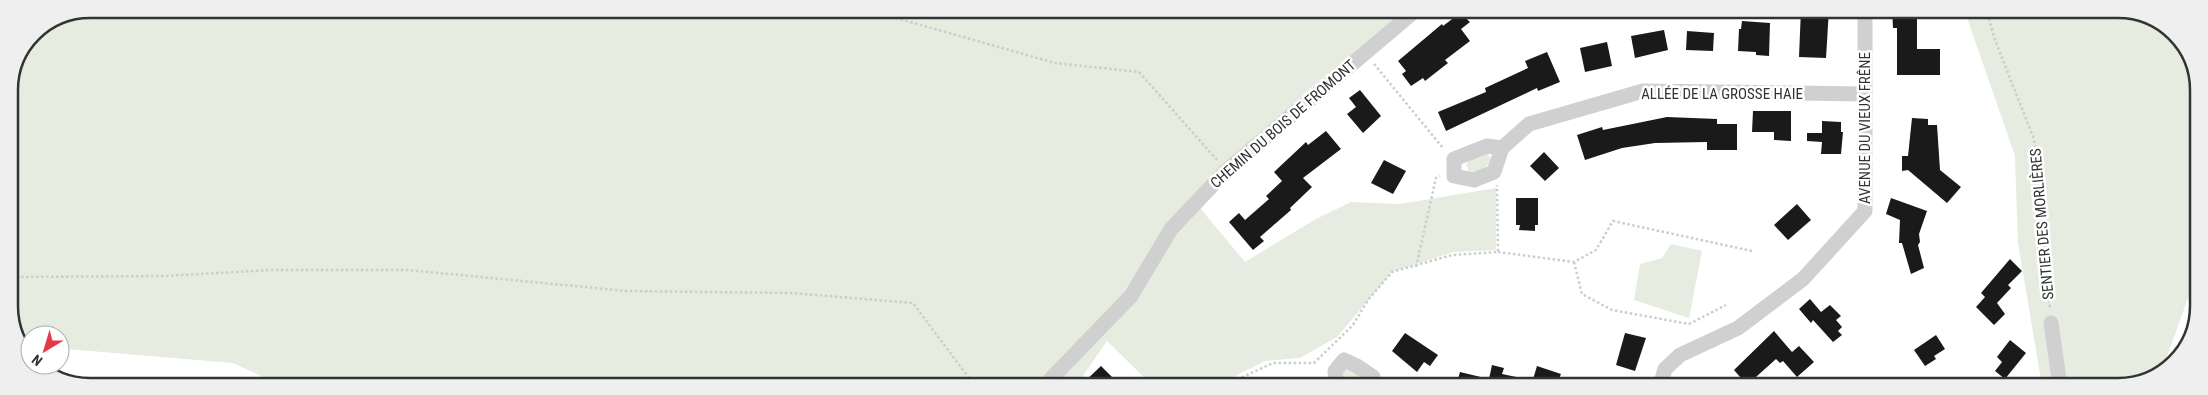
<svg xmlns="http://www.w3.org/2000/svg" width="2208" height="395" font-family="'Roboto Condensed',sans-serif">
<rect width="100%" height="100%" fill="#fff"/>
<g fill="#e6ecdf">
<polygon points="90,9 1409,9 1307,91 1195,202 1245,262 1314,220 1351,202 1400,204 1496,188 1496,250 1453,252 1392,272 1337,337 1300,358 1265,361 1225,381 1222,386 1153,386 1107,341 1076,386 283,386 233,363 67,349 60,358 60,335 30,335 30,356 11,326 9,89 33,32"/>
<polygon points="1964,9 2129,9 2175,32 2198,73 2198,271 2162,370 2119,386 2042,386 2018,243 2015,156"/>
<path d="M 1488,153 L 1491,161 C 1485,169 1480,172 1469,172 L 1466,165 L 1472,157 Z"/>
<polygon points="1671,244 1702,251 1689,318 1634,300 1640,264 1662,258"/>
<polygon points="1344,370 1351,370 1363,377 1363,386 1351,386 1342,378"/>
</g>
<g fill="#1a1a1a">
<polygon points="1801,9 1829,9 1826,58 1799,57"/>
<polygon points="1892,9 1917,9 1917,49 1940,49 1940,75 1897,75 1897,28 1893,28"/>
<polygon points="1460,13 1470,22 1461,29 1470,41 1445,60 1448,63 1425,81 1423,78 1411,86 1402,74 1406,71 1398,61 1442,24 1443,26"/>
<polygon points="1742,21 1770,23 1769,56 1756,55 1756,52 1738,51 1739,29 1741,29"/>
<polygon points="1664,30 1668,50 1635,58 1631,36"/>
<polygon points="1687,31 1714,33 1713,51 1686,50"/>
<polygon points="1607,42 1612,66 1585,72 1580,48"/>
<polygon points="1547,52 1560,82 1538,91 1537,88 1446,131 1438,112 1486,92 1485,88 1528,68 1525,61"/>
<polygon points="1360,90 1381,116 1363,133 1347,114 1356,107 1349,98"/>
<polygon points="1753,111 1791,111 1791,141 1774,140 1774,132 1752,132"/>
<polygon points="1667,117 1717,119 1717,124 1737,124 1737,150 1707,150 1707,142 1655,143 1622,148 1585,160 1577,135 1602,127 1603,130"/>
<polygon points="1912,118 1928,119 1928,125 1937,125 1940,170 1961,187 1947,203 1908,170 1902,171 1902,156 1908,156"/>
<polygon points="1822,121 1841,122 1841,132 1843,132 1841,154 1821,154 1822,142 1807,141 1807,133 1822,133"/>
<polygon points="1326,131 1341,149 1303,178 1312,187 1290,208 1291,210 1260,237 1264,241 1253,250 1229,222 1239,213 1245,220 1269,199 1266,196 1282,181 1274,172 1306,142 1308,145"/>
<polygon points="1544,152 1559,168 1545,181 1530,166"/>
<polygon points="1384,160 1406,171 1393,194 1371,183"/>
<polygon points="1516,198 1538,198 1538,225 1535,225 1535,231 1519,230 1520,225 1516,225"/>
<polygon points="1891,198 1927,211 1919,234 1920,242 1918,245 1924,268 1911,274 1902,243 1899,243 1900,220 1886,214"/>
<polygon points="1797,204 1811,220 1788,240 1774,225"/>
<polygon points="2010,259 2022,271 2008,285 2011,288 1997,303 2005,314 1994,325 1976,307 1985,297 1981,293"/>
<polygon points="1810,299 1821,312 1830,305 1841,316 1836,320 1842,327 1838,331 1842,335 1833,342 1813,320 1811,323 1799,309"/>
<polygon points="1774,331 1792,352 1799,346 1814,362 1797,377 1783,361 1780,363 1776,359 1747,385 1734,370"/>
<polygon points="1405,333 1438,355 1430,366 1424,362 1417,372 1392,351"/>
<polygon points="1625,333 1646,338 1635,371 1616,365"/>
<polygon points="1936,335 1945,349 1934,356 1936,359 1925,366 1914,350"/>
<polygon points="2010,340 2026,353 2005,379 1995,371 2002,362 1997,357"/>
<polygon points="1492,365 1504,368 1502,374 1531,380 1530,386 1456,386 1460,372 1489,379"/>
<polygon points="1101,366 1113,378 1104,386 1080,386"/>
<polygon points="1537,366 1561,374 1556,386 1531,386"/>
</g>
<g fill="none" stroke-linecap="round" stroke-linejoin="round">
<g stroke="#cdcdcd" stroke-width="2.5" stroke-dasharray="2.5 2.5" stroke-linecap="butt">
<polyline points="891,9 896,18 1055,63 1139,72 1217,160"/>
<polyline points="1986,9 1995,40 2034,139 2050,309"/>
<polyline points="1374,64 1443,148"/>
<polyline points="1498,252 1574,262 1596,250 1613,221 1752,251"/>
<polyline points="1574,262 1582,294 1612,310 1689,324 1726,305"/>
<polyline points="1416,267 1436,178 1440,176"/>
<polyline points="11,277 165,276 272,270 408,270 626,291 792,293 913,303 975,386"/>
<polyline points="1230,386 1234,381 1273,363 1314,363 1353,325 1368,300 1392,272 1452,255 1498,252 1497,185"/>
</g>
<g stroke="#d0d0d0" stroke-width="15">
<polygon points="1487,146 1502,148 1494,172 1474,180 1454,176 1454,159"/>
<polyline points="1502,148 1529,124 1643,91 1865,94"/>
<polyline points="2051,323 2060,386"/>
<polyline points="1044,386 1131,296 1171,229 1226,171 1417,9"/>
<polyline points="1339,386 1336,384 1335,371 1344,360 1357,366 1373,377 1372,386"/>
<polyline points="1660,386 1665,369 1680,355 1738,328 1803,279 1865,211 1865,9"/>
</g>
</g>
<g text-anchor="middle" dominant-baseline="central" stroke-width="5" stroke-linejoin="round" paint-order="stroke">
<g font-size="15" fill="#333" stroke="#fff">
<text x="1722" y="94">ALLÉE DE LA GROSSE HAIE</text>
<text transform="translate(1283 124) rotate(-41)">CHEMIN DU BOIS DE FROMONT</text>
<text transform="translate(1865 128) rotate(-90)">AVENUE DU VIEUX FRÊNE</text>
<text transform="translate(2042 224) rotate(-95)">SENTIER DES MORLIÈRES</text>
</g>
</g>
<path d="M0 0H2208V395H0ZM90 18H2118A72 72 0 0 1 2190 90V306A72 72 0 0 1 2118 378H90A72 72 0 0 1 18 306V90A72 72 0 0 1 90 18Z" fill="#efefef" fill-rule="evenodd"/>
<path fill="none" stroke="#333" stroke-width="2.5" d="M90 18H2118A72 72 0 0 1 2190 90V306A72 72 0 0 1 2118 378H90A72 72 0 0 1 18 306V90A72 72 0 0 1 90 18Z"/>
<g transform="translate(45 350) rotate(218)"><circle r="24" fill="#ffffff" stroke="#adadad"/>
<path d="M0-4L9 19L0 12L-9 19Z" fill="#e63946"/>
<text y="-8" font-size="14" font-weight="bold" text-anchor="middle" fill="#333333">N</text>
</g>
</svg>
